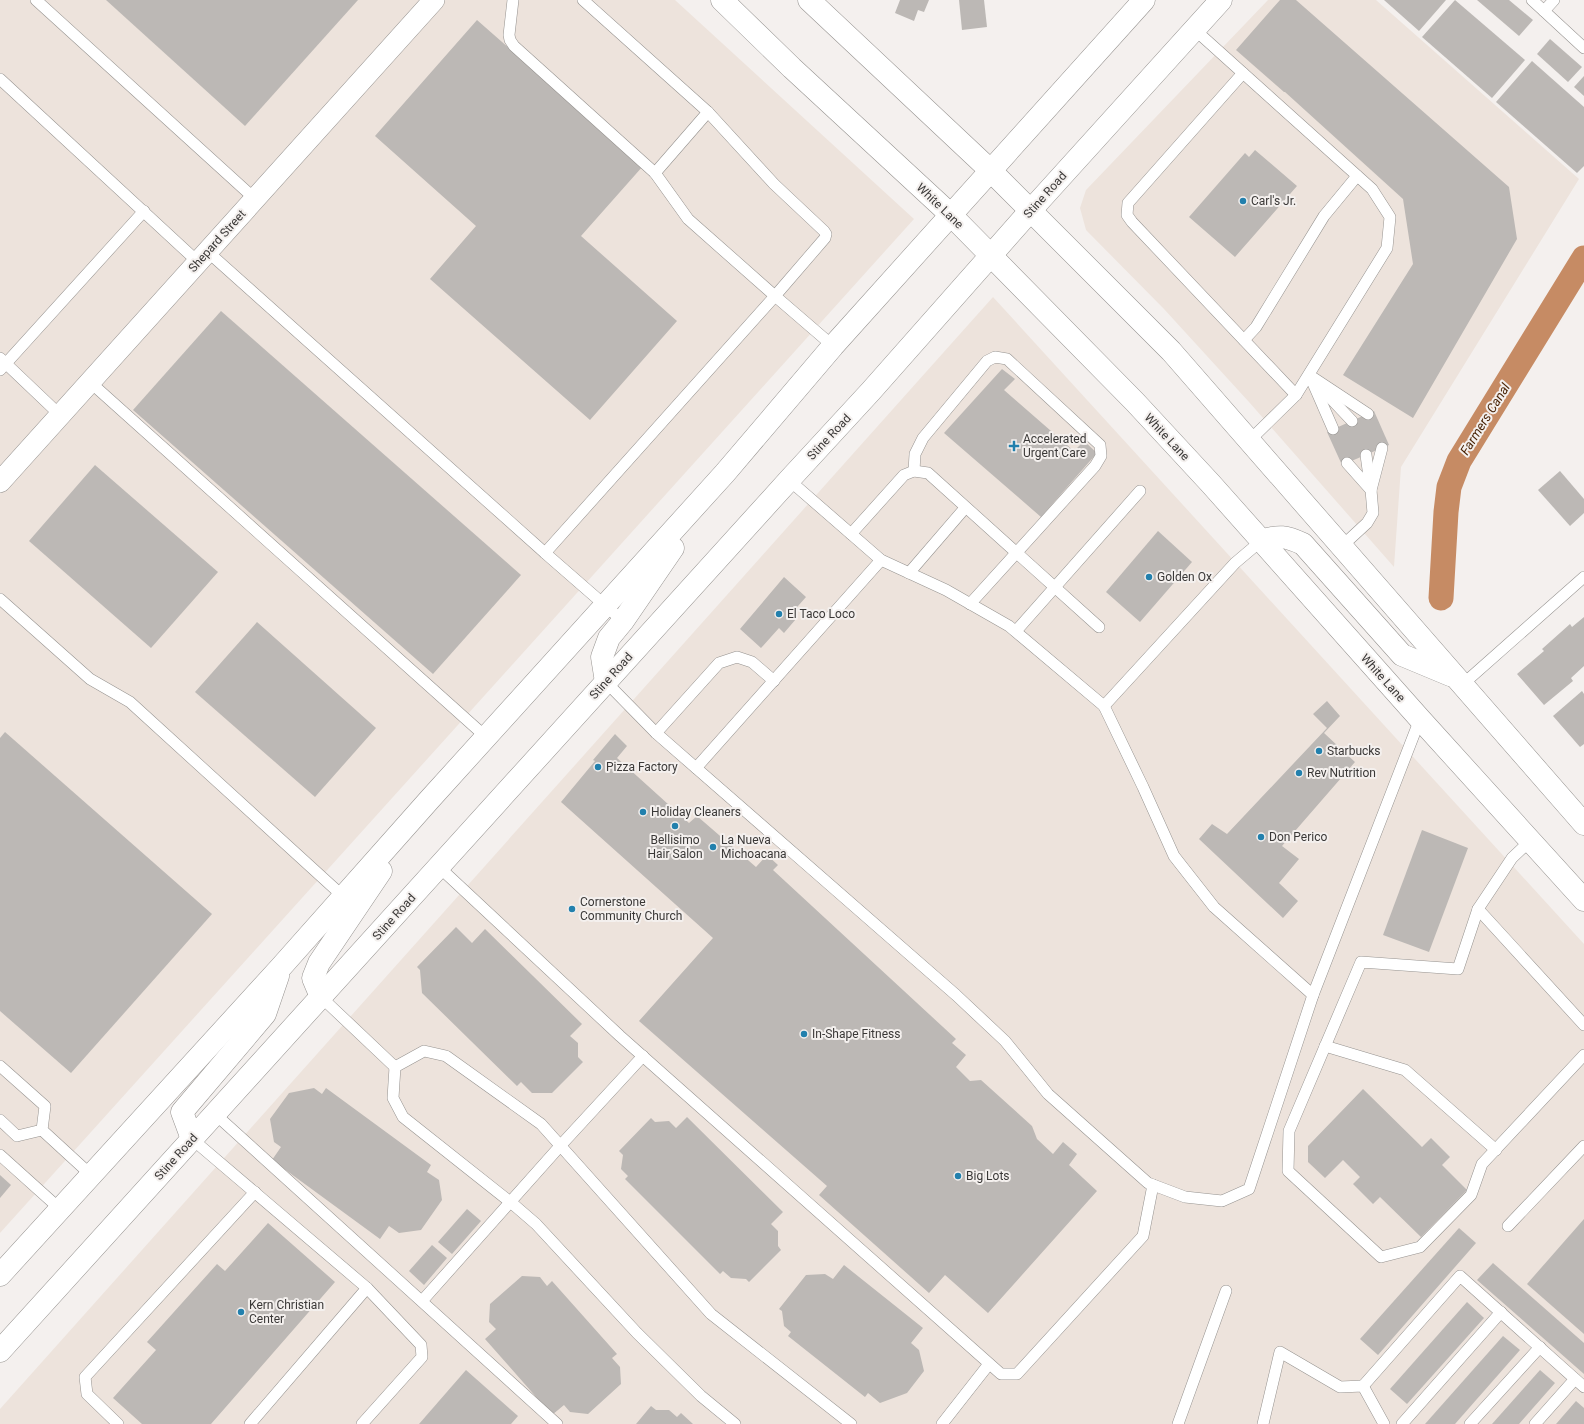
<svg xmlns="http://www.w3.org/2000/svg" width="1584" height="1424" font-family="Roboto,sans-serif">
<rect width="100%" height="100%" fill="#f4f0ee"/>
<g fill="#ede3dc">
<polygon points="0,0 675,0 914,219 0,1233"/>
<polygon points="1268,0 1376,0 1579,179 1401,467 1394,567 1249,402 1164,309 1086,230 1080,208 1086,190"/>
<polygon points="993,297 1584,944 1584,1424 0,1424 0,1409"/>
</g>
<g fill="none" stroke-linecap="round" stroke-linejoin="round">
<polyline stroke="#c68b64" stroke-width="25" points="1441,598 1446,512 1449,487 1459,461 1584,258"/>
</g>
<g fill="#bcb8b5">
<polygon points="106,0 358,0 245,126"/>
<polygon points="900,0 929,0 924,12 918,10 914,21 895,13"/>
<polygon points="959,0 984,0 987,27 962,30"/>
<polygon points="1280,0 1296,0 1509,187 1517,239 1413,418 1343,375 1413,264 1403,199 1285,92 1284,92 1236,50"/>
<polygon points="1384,0 1446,0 1419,31"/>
<polygon points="1455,0 1525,60 1492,98 1422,37"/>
<polygon points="1477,0 1509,0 1533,20 1519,36"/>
<polygon points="477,20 643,166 581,236 677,321 590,420 430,279 476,226 375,136"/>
<polygon points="1550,39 1582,67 1568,82 1537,54"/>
<polygon points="1532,61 1584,107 1584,166 1577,173 1496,102"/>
<polygon points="1584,76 1584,96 1574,87"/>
<polygon points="1255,150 1297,186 1235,257 1189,217 1245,153 1249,157"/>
<polygon points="221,311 521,575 433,674 133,410"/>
<polygon points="1002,369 1015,379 1004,390 1074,451 1084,441 1097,453 1041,517 944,433"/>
<polygon points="1374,411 1389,445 1342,465 1327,432"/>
<polygon points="95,465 218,572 151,648 29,541"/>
<polygon points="1560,471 1584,499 1584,513 1570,526 1538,490"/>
<polygon points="1158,531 1192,562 1140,622 1106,592"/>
<polygon points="784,577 806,597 791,614 796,619 784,633 779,628 761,648 740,629"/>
<polygon points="1584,617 1584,666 1571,678 1573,681 1544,705 1517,674 1544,651 1542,649 1570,624 1572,627"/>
<polygon points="257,622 376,728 315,797 195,692"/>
<polygon points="1582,691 1584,694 1584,744 1580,747 1553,716"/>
<polygon points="1327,701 1340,716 1324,733 1355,762 1282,846 1299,859 1279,883 1298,901 1283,918 1199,839 1212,824 1227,834 1327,728 1313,714"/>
<polygon points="5,732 212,914 71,1073 0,1011 0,738"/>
<polygon points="615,734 627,746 617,758 689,823 697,816 756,867 767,855 778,865 773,870 956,1039 952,1043 966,1055 956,1067 970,1081 981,1080 1032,1126 1037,1139 1053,1154 1063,1142 1077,1154 1069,1165 1097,1191 988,1313 945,1275 929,1293 819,1195 827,1186 639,1021 713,938 561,802 595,761 593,760"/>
<polygon points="1422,830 1468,848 1429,952 1383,935"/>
<polygon points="456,927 472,943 485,929 582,1024 570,1036 578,1043 578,1057 583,1062 552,1093 532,1093 521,1082 517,1086 422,993 420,970 417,967"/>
<polygon points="314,1088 322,1094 326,1088 431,1165 427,1172 439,1180 442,1200 421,1230 399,1233 389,1226 380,1239 272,1160 281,1147 274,1142 270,1119 289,1093"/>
<polygon points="1363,1089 1422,1147 1431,1138 1450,1157 1442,1165 1467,1190 1421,1237 1380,1197 1373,1204 1353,1184 1360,1177 1343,1160 1325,1178 1308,1162 1308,1146"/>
<polygon points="687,1117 783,1212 771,1224 778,1231 778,1246 781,1250 749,1282 746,1279 731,1278 723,1271 720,1274 625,1179 628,1176 621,1169 623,1155 619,1151 651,1118 655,1122 669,1121 676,1128"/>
<polygon points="0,1175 11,1185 0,1198"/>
<polygon points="467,1209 481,1221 452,1254 438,1242"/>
<polygon points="1584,1219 1584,1334 1527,1284"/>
<polygon points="268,1223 335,1282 211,1424 142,1424 113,1398 156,1350 147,1342 217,1264 225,1271"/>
<polygon points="1459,1228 1476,1243 1378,1355 1360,1339"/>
<polygon points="432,1245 447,1258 424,1285 409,1271"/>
<polygon points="1493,1263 1584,1343 1584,1374 1477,1280"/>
<polygon points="844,1265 923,1328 911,1343 919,1350 924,1371 907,1393 880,1403 868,1393 865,1397 788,1336 791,1332 784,1326 782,1311 779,1309 806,1275 825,1274 833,1279"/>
<polygon points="522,1276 540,1277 547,1286 552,1281 617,1354 612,1358 620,1367 621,1384 588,1414 570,1412 564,1405 552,1415 485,1339 496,1329 489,1322 490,1304"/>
<polygon points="1467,1302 1484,1318 1407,1404 1390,1389"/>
<polygon points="1503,1336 1520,1350 1455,1424 1425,1424"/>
<polygon points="466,1370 518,1416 511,1424 419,1424"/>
<polygon points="1540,1370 1555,1383 1519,1424 1492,1424"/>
<polygon points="1576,1401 1584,1408 1584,1424 1556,1424"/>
<polygon points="651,1406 656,1410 669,1410 677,1417 681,1413 693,1424 636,1424"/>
</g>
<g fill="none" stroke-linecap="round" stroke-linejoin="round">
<g stroke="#969390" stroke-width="12">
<g id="lane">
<polyline points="36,0 255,199"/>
<polyline points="513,0 509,35 510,40 514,46 655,173 688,219 775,296 545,553 623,621"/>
<polyline points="583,0 708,112 774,184 824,231 826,234 825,238 775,296 833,346"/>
<polyline points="1532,0 1544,11 1554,0"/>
<polyline points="1544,11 1584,48"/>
<polyline points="1194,29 1372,189 1390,217 1387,248 1296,395 1249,441"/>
<polyline points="1243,73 1128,203 1127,215 1132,222 1296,395"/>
<polyline points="0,79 198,262"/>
<polyline points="655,173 708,112"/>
<polyline points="208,252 545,553"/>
<polyline points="1244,340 1256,327 1324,216 1357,176"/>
<polyline points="0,358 60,415"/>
<polyline points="0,370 144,211"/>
<polyline points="1309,375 1368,414"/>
<polyline points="90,382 486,737"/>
<polyline points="1313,383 1333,429"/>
<polyline points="1320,387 1352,421"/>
<polyline points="1366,455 1370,484"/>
<polyline points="914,471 915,454 923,438 987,361 995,357 1007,359 1100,445 1101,456 1095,466 970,604"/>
<polyline points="789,480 881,560 946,590 1009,626 1104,706 1235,563 1261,541"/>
<polyline points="1371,490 1382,448"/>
<polyline points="851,534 904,475 914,471 928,473 1099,627"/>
<polyline points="1341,547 1367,523 1373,513 1371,490 1347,463"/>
<polyline points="909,573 965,508"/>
<polyline points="0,599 90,679 130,702 346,899"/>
<polyline points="1016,631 1140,491"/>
<polyline points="606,682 656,733 956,995 1005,1041 1048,1094 1148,1183 1185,1197 1222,1201 1249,1189 1313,995"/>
<polyline points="1462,685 1584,577"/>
<polyline points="1104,706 1143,787 1174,856 1214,907 1313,995 1420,719"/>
<polyline points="656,733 719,663 737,657 752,662 774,681"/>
<polyline points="696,768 881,560"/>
<polyline points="1531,840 1512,858 1478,909 1458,969 1361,962 1289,1131 1288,1171 1381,1257 1420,1247 1471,1195 1482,1164 1584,1055"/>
<polyline points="439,867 620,1036 1001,1374 1017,1374 1143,1236 1153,1185"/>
<polyline points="1478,909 1584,1025"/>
<polyline points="321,997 395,1067 424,1051 446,1056 541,1124 711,1314 851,1424"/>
<polyline points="1325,1046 1405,1070 1496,1150"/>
<polyline points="0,1066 45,1106 42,1130 91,1175"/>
<polyline points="395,1067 393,1098 403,1117 514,1205 536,1224 637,1333 701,1396 735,1424"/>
<polyline points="215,1114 557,1424"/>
<polyline points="0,1120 17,1136 42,1130"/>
<polyline points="192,1139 367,1288 421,1345 422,1357 362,1424"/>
<polyline points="0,1155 60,1209"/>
<polyline points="1508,1226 1584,1146"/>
<polyline points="422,1301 561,1145 643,1056"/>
<polyline points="1363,1386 1460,1276 1584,1387"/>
<polyline points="118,1424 87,1394 85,1377 255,1192"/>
<polyline points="250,1424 367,1288"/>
<polyline points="942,1424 989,1364"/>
<polyline points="1178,1424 1226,1291"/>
<polyline points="1263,1424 1280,1352 1340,1387 1363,1386 1384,1424"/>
<polyline points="1402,1424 1501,1312"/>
<polyline points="1470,1424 1540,1347"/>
<polyline points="1535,1424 1575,1379"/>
</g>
</g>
<g stroke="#969390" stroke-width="22">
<polyline id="street" points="0,482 434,0"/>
</g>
<g stroke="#969390" stroke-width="23">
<g id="secondary">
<polyline points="722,0 792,68 951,215 1135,402 1211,484 1420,719 1584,900"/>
<polyline points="809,0 990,170 1171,351 1584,824"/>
<path d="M 1261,541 C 1279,535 1286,536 1303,544 L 1402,655 L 1450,675"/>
<polyline points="606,682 602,657 609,638 623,621 673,548"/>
<polyline points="321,997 313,978 319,963 381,871"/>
<polyline points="192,1139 182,1112 265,1014 278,976"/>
<polyline points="0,1275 281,967 430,799 725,473 833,346 1144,0"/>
<polyline points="0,1351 789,480 871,391 1031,210 1221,0"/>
</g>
</g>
<use href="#lane" stroke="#fff" stroke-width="11"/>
<use href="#street" stroke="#fff" stroke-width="21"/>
<use href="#secondary" stroke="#fff" stroke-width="22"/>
</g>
<g fill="#2280ad" stroke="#f4f0ee" stroke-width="1.5">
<circle cx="1243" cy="201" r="4"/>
<path d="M1012 440h4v4h4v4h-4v4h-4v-4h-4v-4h4z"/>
<circle cx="1149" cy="577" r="4"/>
<circle cx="779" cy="614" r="4"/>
<circle cx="1319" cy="751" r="4"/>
<circle cx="598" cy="767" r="4"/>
<circle cx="1299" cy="773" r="4"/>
<circle cx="643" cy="812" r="4"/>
<circle cx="675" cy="826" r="4"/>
<circle cx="1261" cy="837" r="4"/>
<circle cx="713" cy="847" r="4"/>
<circle cx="572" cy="909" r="4"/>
<circle cx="804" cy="1034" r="4"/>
<circle cx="958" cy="1176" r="4"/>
<circle cx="241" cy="1312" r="4"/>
</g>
<g text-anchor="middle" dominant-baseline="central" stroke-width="4" stroke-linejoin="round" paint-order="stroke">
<g font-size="12" fill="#3a3837" stroke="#f4f0ee">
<text transform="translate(1045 195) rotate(-48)">Stine Road</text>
<text transform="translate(940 206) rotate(44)">White Lane</text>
<text transform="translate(217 241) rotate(-48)">Shepard Street</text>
<text transform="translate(829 437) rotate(-47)">Stine Road</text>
<text transform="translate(1167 437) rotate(47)">White Lane</text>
<text transform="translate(611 676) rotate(-48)">Stine Road</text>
<text transform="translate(1383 678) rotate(48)">White Lane</text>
<text transform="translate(394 917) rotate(-48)">Stine Road</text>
<text transform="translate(176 1157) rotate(-48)">Stine Road</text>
</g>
<g font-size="12" fill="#3a3837" stroke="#f4f0ee" text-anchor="start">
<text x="1251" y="201">Carl's Jr.</text>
<text x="1023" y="439">Accelerated<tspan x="1023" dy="14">Urgent Care</tspan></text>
<text x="1157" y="577">Golden Ox</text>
<text x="787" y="614">El Taco Loco</text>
<text x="1327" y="751">Starbucks</text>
<text x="606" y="767">Pizza Factory</text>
<text x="1307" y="773">Rev Nutrition</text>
<text x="651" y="812">Holiday Cleaners</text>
<text x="1269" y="837">Don Perico</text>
<text x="675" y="840" text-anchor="middle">Bellisimo<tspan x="675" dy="14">Hair Salon</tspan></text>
<text x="721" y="840">La Nueva<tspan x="721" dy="14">Michoacana</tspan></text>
<text x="580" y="902">Cornerstone<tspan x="580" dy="14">Community Church</tspan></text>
<text x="812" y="1034">In-Shape Fitness</text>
<text x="966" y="1176">Big Lots</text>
<text x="249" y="1305">Kern Christian<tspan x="249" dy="14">Center</tspan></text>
</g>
<g font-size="13" font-style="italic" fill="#461f00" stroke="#f4f0ee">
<text transform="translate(1485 419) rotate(-58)">Farmers Canal</text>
</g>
</g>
</svg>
